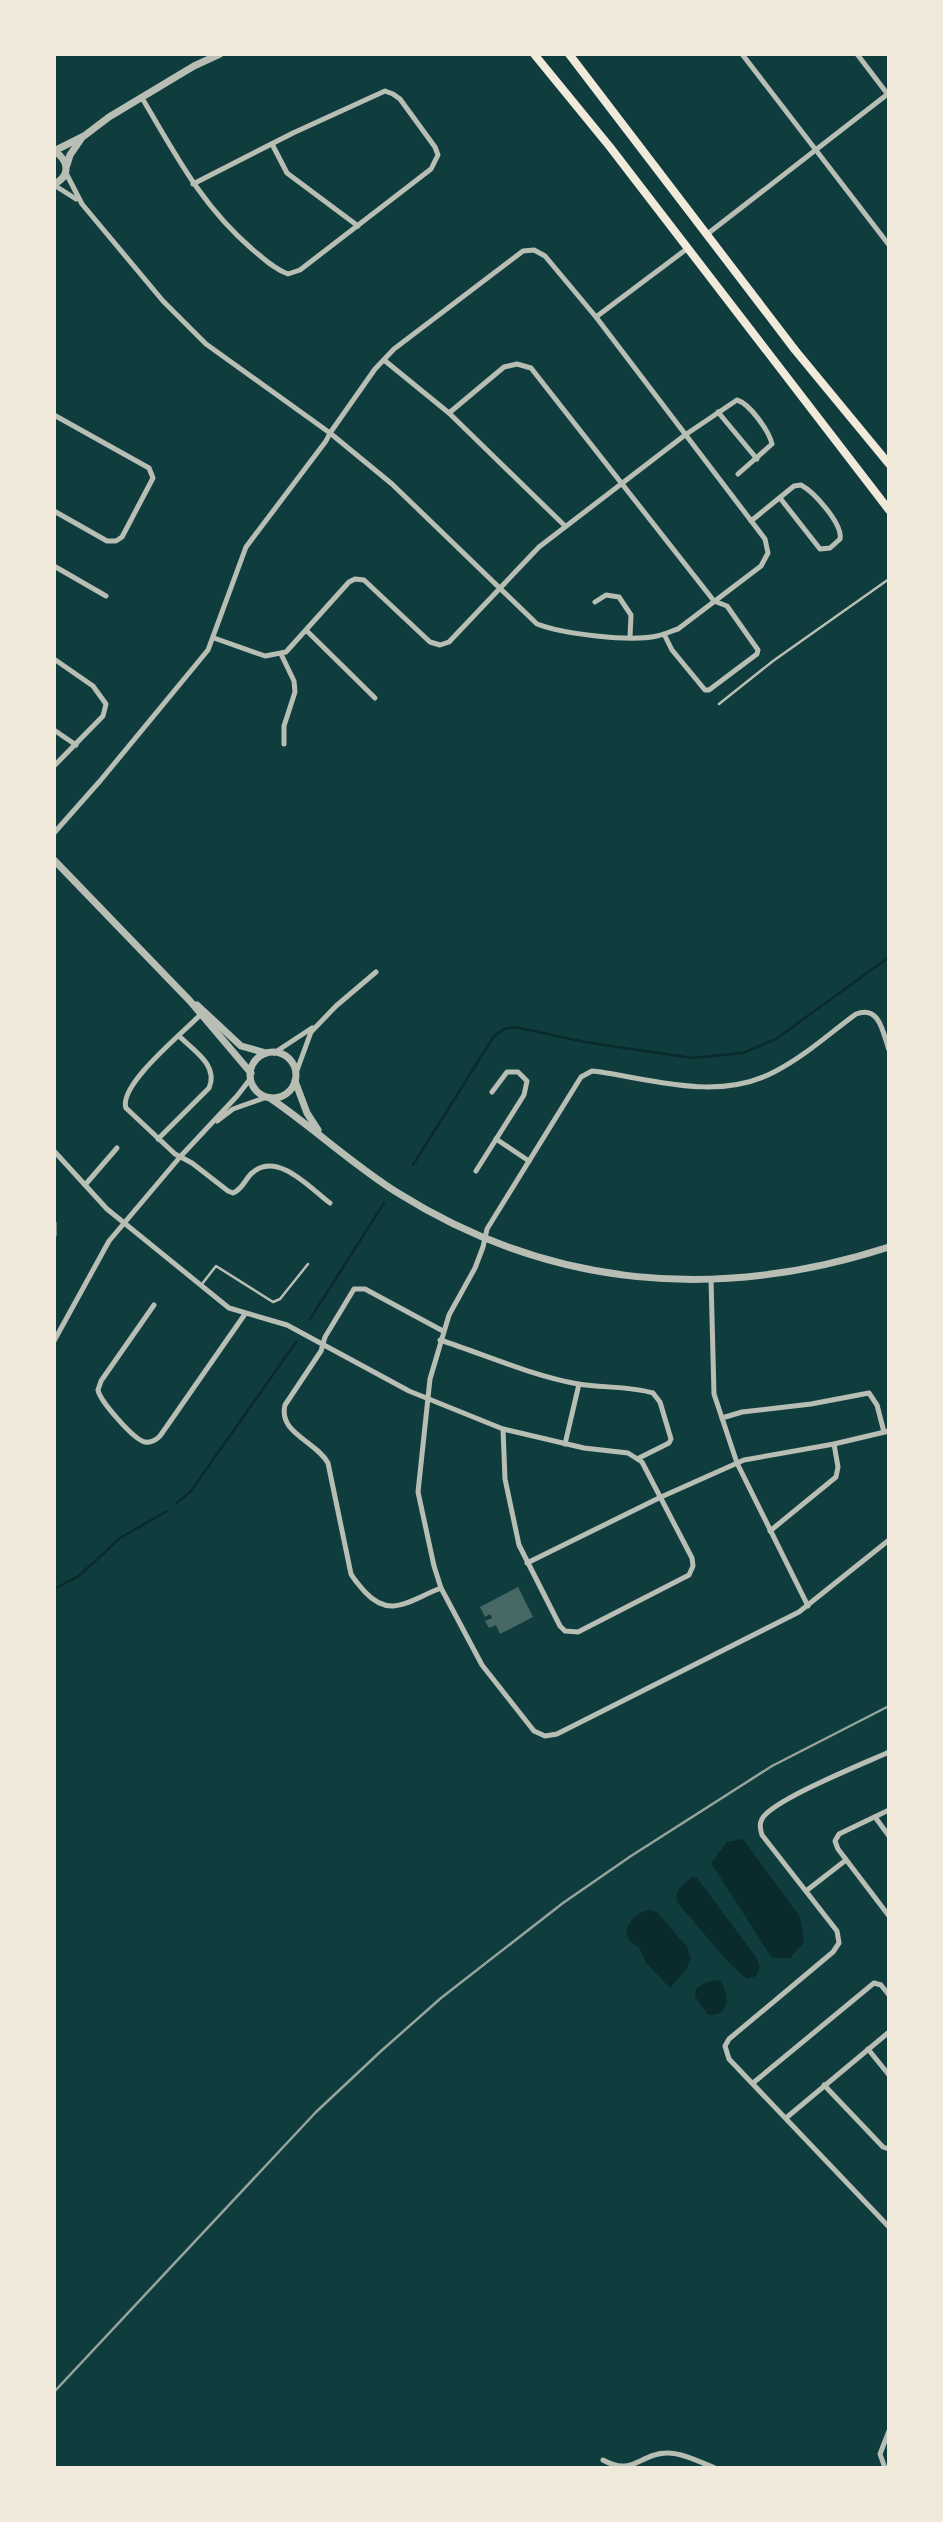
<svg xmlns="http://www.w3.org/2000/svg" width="943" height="2522" font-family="'Noto Serif',serif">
<rect width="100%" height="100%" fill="#0f3d3e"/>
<g fill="#0a2a2b">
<polygon points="743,1839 800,1917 804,1943 790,1958 772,1958 711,1863 727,1842"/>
<path d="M 692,1877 L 697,1878 L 756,1957 L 760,1967 L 756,1976 L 747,1979 L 729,1963 L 677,1902 C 675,1889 682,1885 692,1877 Z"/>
<path d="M 651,1910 L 658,1913 L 687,1947 L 691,1958 L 686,1970 L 670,1988 L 646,1963 L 639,1948 L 629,1941 L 626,1931 C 631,1919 636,1912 651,1910 Z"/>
<path d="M 720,1980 C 730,1994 730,2017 708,2015 L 695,1996 L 696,1989 L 706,1982 Z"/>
</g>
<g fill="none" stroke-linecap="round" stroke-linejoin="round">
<g stroke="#0a2a2b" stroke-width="2.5">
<polyline points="413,1165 494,1036 504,1029 515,1027 585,1042 692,1058 743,1053 776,1039 889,957"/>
<polyline points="310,1319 384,1203"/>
<polyline points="177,1503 191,1491 296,1342"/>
<polyline points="54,1589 79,1576 120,1538 167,1511"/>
</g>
</g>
<polygon fill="#486865" points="518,1587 533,1617 500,1634 496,1625 489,1628 485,1621 492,1618 490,1614 485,1617 480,1607"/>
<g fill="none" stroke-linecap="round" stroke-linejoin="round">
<g stroke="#b8beb3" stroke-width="2.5">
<polyline points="719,704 773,661 889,579"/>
<polyline points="202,1284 216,1266 273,1302 280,1299 308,1264"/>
</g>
<g stroke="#b8beb3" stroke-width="5">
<polyline points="742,54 889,245"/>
<polyline points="857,54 889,96"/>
<path d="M 142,98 C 176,155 201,205 252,249 C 263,258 274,269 288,274 L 300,270 L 431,169 L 438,155 L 435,147 L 400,99 L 393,94 L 385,91 L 293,133 L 193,184"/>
<polyline points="272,144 287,173 358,226"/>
<polyline points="54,185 76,199"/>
<polyline points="706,235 889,93"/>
<polyline points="596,317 688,248"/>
<polyline points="384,360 449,413 565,526"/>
<polyline points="718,412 757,459"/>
<polyline points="449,413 504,367 517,364 531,368 714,601 727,606 758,650 757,654 709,690 705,690 672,650 664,634"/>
<polyline points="54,415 149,468 153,478 122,537 116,541 107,541 54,511"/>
<path d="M 751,521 L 794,486 L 801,485 C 814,492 843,524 840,539 L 830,548 L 820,549 L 780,498"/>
<polyline points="54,566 106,596"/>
<polyline points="595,602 606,595 619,597 631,615 630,637"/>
<polyline points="307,631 375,698"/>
<path d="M 214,638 L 265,656 L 286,652 L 349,582 L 355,579 L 364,580 L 430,642 L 440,645 L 449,642 L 539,547 L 685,435 L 737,400 C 750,404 769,431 772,444 L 738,474"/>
<polyline points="281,654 294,681 295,692 284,726 284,744"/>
<polyline points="54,659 93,686 106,704 103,716 54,766"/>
<polyline points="54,730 76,745"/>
<path d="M 54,833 L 100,781 L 208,650 L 246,547 L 326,441 L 330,433 L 375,369 L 394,349 L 523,251 L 534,250 L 545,256 L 596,317 L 765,539 L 768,553 L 761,566 L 678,629 C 671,631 664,635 657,636 C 630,642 563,634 537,624 L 392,484 L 330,433 L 206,344 L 163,301 L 82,204 L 66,173"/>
<path d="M 200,1015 C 184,1032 118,1085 126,1108 L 175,1154 L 192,1163 L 228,1191 L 233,1193 C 243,1189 245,1179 252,1173 C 277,1150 311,1189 330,1203"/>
<path d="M 889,1050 C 883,1033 880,1005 856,1014 C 830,1033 805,1056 776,1071 C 721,1101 658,1081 601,1072 L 592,1071 L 581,1077 L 487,1229 L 483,1247 L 475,1268 L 449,1315 L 430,1379 L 418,1492 L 434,1566 L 441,1588 L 482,1665 L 534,1731 L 545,1736 L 557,1734 L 799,1612 L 889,1540"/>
<polyline points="274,1053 312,1028"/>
<polyline points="296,1073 311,1032 336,1006 376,972"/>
<polyline points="217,1121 233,1109 267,1097"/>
<path d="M 158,1139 L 209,1088 C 219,1065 193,1050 179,1036"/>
<polyline points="496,1139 529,1161"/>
<polyline points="54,1151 107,1209 229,1308 287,1325 409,1391 503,1429 584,1448 628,1453 642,1462 692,1558 693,1566 689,1575 578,1632 565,1631 560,1626 519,1545 505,1479 503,1429"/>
<polyline points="476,1171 524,1095 527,1081 518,1072 507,1072 492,1092"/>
<polyline points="85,1185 117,1148"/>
<polyline points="54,1223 54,1235"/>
<polyline points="711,1279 714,1394 737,1463 808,1606"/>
<path d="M 154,1305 L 101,1381 L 98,1390 C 100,1401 134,1440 145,1442 C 151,1443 156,1440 160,1436 L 245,1314"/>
<path d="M 440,1340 C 486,1355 530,1375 578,1384 C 603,1388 629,1386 653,1393 L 660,1402 L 671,1439 L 669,1443 L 639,1458"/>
<polyline points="54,1341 109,1241 180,1157 237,1096 251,1078"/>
<polyline points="722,1418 742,1412 811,1404 869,1393 877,1405 884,1432"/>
<polyline points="565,1444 579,1384"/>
<polyline points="770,1531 836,1477 838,1467 834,1444"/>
<polyline points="527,1563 661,1497 744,1460 834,1444 889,1431"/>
<path d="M 441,1588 C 411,1599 391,1620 365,1592 C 360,1586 355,1581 351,1574 L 328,1463 C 316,1441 278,1433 285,1405 L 321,1351 L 325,1337 L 354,1289 L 365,1289 L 443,1331"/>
<path d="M 889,1752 C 865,1763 772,1800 762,1819 C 759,1824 760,1829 762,1835 L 837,1931 L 839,1943 L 833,1952 L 729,2039 L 725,2046 L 729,2059 L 889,2227"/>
<polyline points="889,1810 839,1834 835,1841 838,1849 889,1916"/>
<polyline points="875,1817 889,1836"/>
<polyline points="806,1891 846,1860"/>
<polyline points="868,2049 889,2075"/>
<polyline points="753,2083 874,1983 881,1985 889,1995"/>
<polyline points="824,2085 883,2147 889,2149"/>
<polyline points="786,2118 889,2032"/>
<path d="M 603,2460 C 633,2477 640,2453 667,2453 C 683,2453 700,2462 715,2468"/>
<polyline points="885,2468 880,2454 889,2431"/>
</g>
<g stroke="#b8beb3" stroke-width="7">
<polyline points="54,151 84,136 109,117 194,66 220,54"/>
<path d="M 54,151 C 69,160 71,176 54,184"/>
<polyline points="67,165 70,155 81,139"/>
<polyline points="54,860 190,1001 251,1073"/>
<polyline points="197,1005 241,1046 266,1053"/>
<circle cx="273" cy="1075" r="23"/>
<polyline points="295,1081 307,1113 318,1130"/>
<path d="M 270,1098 C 314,1128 353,1165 398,1193 C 551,1289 719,1302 889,1247"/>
</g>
<g stroke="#f1e9da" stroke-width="8">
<polyline points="534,54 610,147 889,510"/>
<polyline points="569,54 795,350 889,464"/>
</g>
<polyline stroke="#97a49c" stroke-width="2.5" points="54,2392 316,2112 380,2052 441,1998 563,1903 631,1856 772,1766 889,1706"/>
</g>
<rect width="943" height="2522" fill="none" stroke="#f1e9da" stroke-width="112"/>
</svg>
